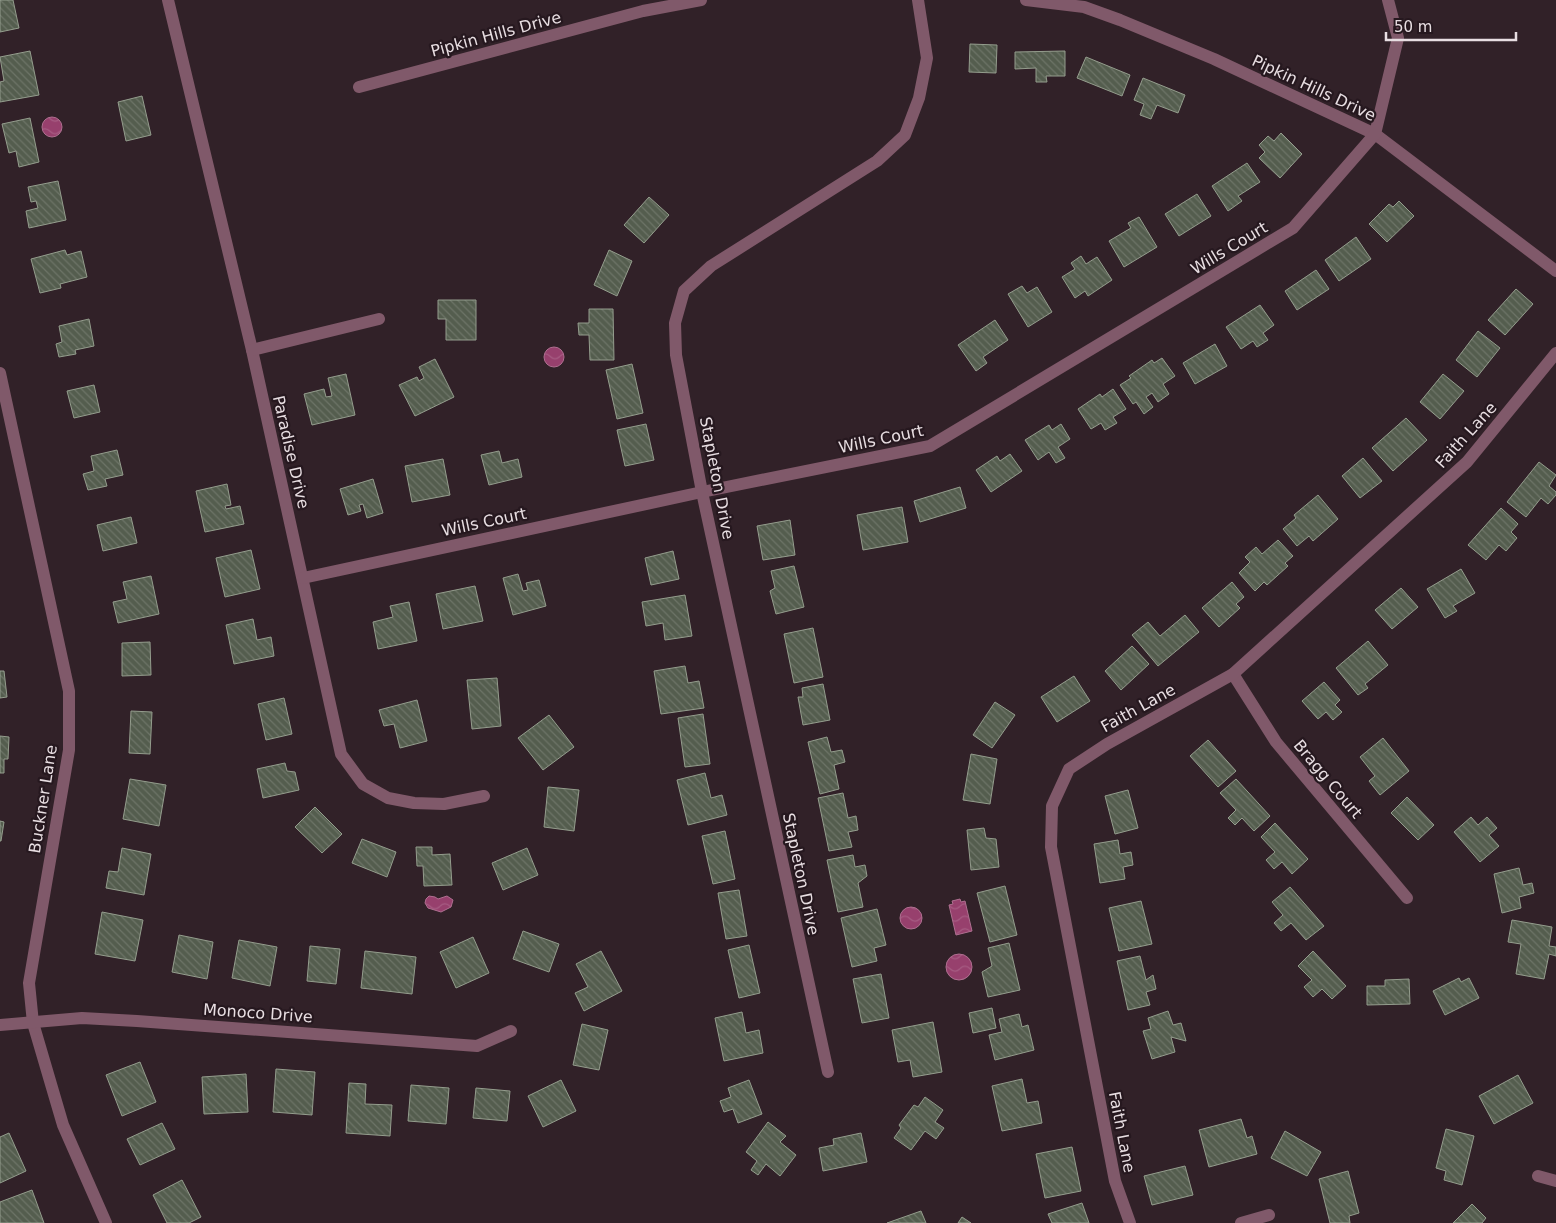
<svg xmlns="http://www.w3.org/2000/svg" width="1556" height="1223" font-family="'DejaVu Sans',sans-serif">
<defs>
<pattern id="water-waves" width="16" height="10" patternUnits="userSpaceOnUse" patternTransform="scale(1.25)"><rect width="16" height="10" fill="#97406d"/><path d="M0 5q4-4 8 0t8 0" fill="none" stroke="#a65b82"/></pattern>
<pattern id="building-back-hatch" width="6" height="6" patternUnits="userSpaceOnUse" patternTransform="scale(1.25)"><rect width="6" height="6" fill="#545d4e"/><path d="M-1 5l2 2M0 0l6 6M5-1l2 2" fill="none" stroke="#6d7467"/></pattern>
</defs>
<rect width="100%" height="100%" fill="#312128"/>
<g fill="url(#water-waves)" stroke="#af6f90">
<circle cx="52" cy="127" r="10"/>
<circle cx="554" cy="357" r="10"/>
<polygon points="429,896 435,897 438,899 447,896 453,900 451,907 441,912 428,908 425,903 426,899"/>
<polygon points="960,899 961,902 965,901 972,931 956,935 949,905 953,904 952,901"/>
<circle cx="911" cy="918" r="11"/>
<circle cx="959" cy="967" r="13"/>
</g>
<g fill="url(#building-back-hatch)" stroke="#949d8d">
<polygon points="0,0 13,0 19,28 0,32"/>
<polygon points="970,44 997,45 996,73 969,72"/>
<polygon points="30,51 39,95 0,102 0,82 4,81 0,57"/>
<polygon points="1065,51 1065,76 1046,76 1047,82 1036,82 1036,68 1015,69 1015,52"/>
<polygon points="1086,57 1130,75 1122,96 1077,78"/>
<polygon points="1143,78 1185,95 1178,113 1157,105 1151,119 1140,115 1144,104 1134,100"/>
<polygon points="142,96 151,135 126,141 118,102"/>
<polygon points="30,118 39,162 19,167 16,151 9,153 2,124"/>
<polygon points="1281,133 1302,154 1280,178 1259,158 1265,152 1259,145 1268,136 1274,141"/>
<polygon points="1247,163 1260,182 1238,196 1242,201 1228,211 1212,186"/>
<polygon points="58,181 66,220 29,228 26,211 38,208 36,201 31,202 28,187"/>
<polygon points="1197,194 1211,216 1179,236 1165,214"/>
<polygon points="649,197 669,215 644,243 624,225"/>
<polygon points="1399,201 1414,216 1387,242 1369,224 1389,204 1393,207"/>
<polygon points="1139,217 1157,247 1124,267 1109,241 1131,228 1128,223"/>
<polygon points="1356,237 1371,259 1339,281 1325,260"/>
<polygon points="65,250 67,255 81,251 87,277 60,284 61,288 40,293 31,259"/>
<polygon points="609,250 632,261 617,296 594,285"/>
<polygon points="1081,256 1086,264 1097,257 1112,280 1088,296 1085,291 1075,298 1062,277 1075,269 1071,263"/>
<polygon points="1316,270 1329,289 1297,310 1285,291"/>
<polygon points="1022,286 1027,293 1037,287 1052,312 1028,327 1008,294"/>
<polygon points="1516,289 1533,304 1505,335 1488,320"/>
<polygon points="438,300 476,300 476,340 446,340 446,319 438,319"/>
<polygon points="1260,305 1274,325 1263,333 1268,340 1257,347 1253,341 1241,349 1226,327"/>
<polygon points="589,309 613,309 614,360 590,360 589,335 579,335 578,323 589,323"/>
<polygon points="89,319 94,346 75,350 76,354 59,357 56,344 62,342 59,326"/>
<polygon points="995,320 1008,340 983,357 987,363 976,371 958,345"/>
<polygon points="1478,331 1500,348 1477,377 1456,360"/>
<polygon points="1215,344 1227,366 1195,384 1183,363"/>
<polygon points="1162,358 1175,376 1163,384 1169,394 1158,402 1152,393 1146,397 1153,407 1144,414 1136,402 1133,404 1120,385 1131,378 1129,376 1152,360 1154,363"/>
<polygon points="435,359 454,397 415,416 399,385 417,377 419,381 424,378 419,367"/>
<polygon points="632,364 643,413 617,419 606,370"/>
<polygon points="346,374 355,415 312,425 304,394 324,389 326,397 332,396 328,378"/>
<polygon points="1443,374 1464,391 1440,419 1420,402"/>
<polygon points="94,385 100,412 74,418 67,391"/>
<polygon points="1113,389 1126,409 1113,417 1117,423 1105,430 1101,423 1091,429 1078,409 1100,394 1102,397"/>
<polygon points="1406,418 1427,440 1393,471 1372,448"/>
<polygon points="646,424 654,460 625,466 617,430"/>
<polygon points="1061,424 1070,439 1058,447 1065,458 1056,463 1049,452 1038,460 1025,440 1049,425 1052,430"/>
<polygon points="117,450 123,475 105,479 107,486 88,490 83,474 94,471 91,456"/>
<polygon points="499,451 502,463 518,459 522,477 489,485 481,455"/>
<polygon points="1010,454 1022,471 991,492 976,470 997,456 1000,461"/>
<polygon points="1363,458 1382,481 1360,498 1342,476"/>
<polygon points="443,459 450,495 412,502 405,466"/>
<polygon points="1539,462 1556,475 1549,486 1556,492 1556,495 1548,504 1541,498 1526,517 1507,502"/>
<polygon points="373,479 383,513 367,518 363,504 359,505 361,511 348,515 340,489"/>
<polygon points="227,484 231,505 225,506 226,509 240,506 244,524 205,532 196,491"/>
<polygon points="960,487 966,508 920,522 914,501"/>
<polygon points="1318,495 1338,519 1313,541 1309,536 1297,546 1283,529 1296,518 1294,515"/>
<polygon points="902,507 908,542 863,550 857,515"/>
<polygon points="1501,508 1518,524 1511,532 1517,538 1506,551 1499,545 1486,560 1468,545"/>
<polygon points="131,517 137,543 103,551 97,525"/>
<polygon points="790,520 795,555 763,560 757,526"/>
<polygon points="1278,540 1293,556 1285,563 1288,566 1267,585 1264,582 1255,591 1239,573 1250,562 1245,557 1256,547 1262,554"/>
<polygon points="251,550 260,589 225,597 216,558"/>
<polygon points="673,551 679,579 651,585 645,558"/>
<polygon points="794,566 804,607 776,614 770,591 775,588 771,571"/>
<polygon points="1461,569 1475,593 1453,606 1457,611 1445,618 1427,589"/>
<polygon points="518,574 523,591 528,590 526,583 539,580 546,606 513,615 503,578"/>
<polygon points="151,576 159,614 118,623 113,602 127,599 123,582"/>
<polygon points="1232,582 1244,597 1236,604 1240,608 1219,627 1202,608"/>
<polygon points="475,586 483,621 443,629 436,594"/>
<polygon points="1401,588 1418,607 1392,629 1375,610"/>
<polygon points="685,595 692,636 665,640 663,623 646,626 642,602"/>
<polygon points="409,602 417,641 378,649 373,622 393,617 390,606"/>
<polygon points="1185,615 1199,632 1158,666 1132,635 1148,622 1160,636"/>
<polygon points="253,619 257,640 271,637 274,656 234,664 226,625"/>
<polygon points="813,628 823,677 794,683 784,634"/>
<polygon points="1368,641 1388,665 1365,684 1368,688 1358,695 1336,668"/>
<polygon points="150,642 151,675 122,676 122,643"/>
<polygon points="1132,646 1149,664 1121,690 1105,671"/>
<polygon points="685,666 688,683 699,681 704,708 661,714 654,671"/>
<polygon points="0,671 4,671 7,697 0,698"/>
<polygon points="1074,676 1090,701 1057,722 1041,697"/>
<polygon points="497,678 501,726 472,729 467,680"/>
<polygon points="1324,682 1340,700 1335,705 1342,712 1333,720 1326,712 1318,719 1302,701"/>
<polygon points="823,684 830,720 803,725 798,697 803,697 802,688"/>
<polygon points="284,698 292,734 266,740 258,704"/>
<polygon points="417,700 427,741 400,748 394,724 384,726 379,710"/>
<polygon points="995,702 1015,715 992,748 973,735"/>
<polygon points="131,711 152,712 150,754 129,753"/>
<polygon points="703,714 710,764 685,767 678,718"/>
<polygon points="549,715 574,747 543,770 518,738"/>
<polygon points="0,736 9,737 8,759 4,759 4,773 0,773"/>
<polygon points="827,737 831,752 842,750 845,762 834,765 839,789 820,794 808,742"/>
<polygon points="1383,738 1409,771 1380,795 1369,781 1375,776 1360,757"/>
<polygon points="1208,740 1236,771 1218,787 1190,756"/>
<polygon points="971,754 997,759 990,804 963,800"/>
<polygon points="285,763 287,771 295,772 299,790 263,798 257,769"/>
<polygon points="705,773 711,798 722,795 727,815 688,825 677,780"/>
<polygon points="130,779 166,785 159,826 123,819"/>
<polygon points="1236,779 1270,816 1254,831 1242,818 1235,825 1228,818 1236,810 1220,793"/>
<polygon points="548,787 579,790 574,831 544,827"/>
<polygon points="1128,790 1138,828 1115,834 1105,796"/>
<polygon points="843,793 848,818 856,816 858,830 848,832 852,847 829,851 818,798"/>
<polygon points="1407,797 1434,825 1418,840 1391,813"/>
<polygon points="315,807 342,834 322,853 295,827"/>
<polygon points="1471,817 1478,825 1487,817 1497,828 1489,835 1499,846 1480,862 1454,832"/>
<polygon points="0,821 4,822 1,841 0,841"/>
<polygon points="1275,823 1308,859 1292,874 1282,862 1274,869 1266,860 1275,852 1261,837"/>
<polygon points="984,828 986,838 996,839 999,867 971,870 967,830"/>
<polygon points="725,831 735,879 713,884 702,836"/>
<polygon points="362,839 396,852 387,877 352,863"/>
<polygon points="1118,840 1120,854 1131,852 1133,865 1123,867 1125,879 1100,883 1094,844"/>
<polygon points="416,847 432,847 432,855 450,854 452,885 424,886 423,866 417,866"/>
<polygon points="122,848 151,854 144,895 106,888 109,871 118,872"/>
<polygon points="527,848 538,875 503,890 492,863"/>
<polygon points="853,855 855,867 865,865 867,876 858,883 863,907 838,912 827,860"/>
<polygon points="1519,868 1523,885 1532,883 1534,893 1519,897 1521,908 1502,913 1494,874"/>
<polygon points="1005,886 1017,935 990,942 977,893"/>
<polygon points="1290,887 1324,926 1306,940 1291,923 1281,931 1274,923 1283,915 1272,902"/>
<polygon points="739,890 747,936 726,939 718,893"/>
<polygon points="1141,901 1152,944 1119,951 1109,908"/>
<polygon points="877,909 886,945 874,948 877,961 852,967 841,918"/>
<polygon points="102,912 143,920 135,961 95,954"/>
<polygon points="1512,920 1552,927 1549,946 1556,947 1556,956 1549,954 1544,979 1516,974 1521,944 1508,942"/>
<polygon points="523,931 559,944 549,972 513,959"/>
<polygon points="179,935 213,942 207,979 172,972"/>
<polygon points="473,937 489,973 456,988 440,952"/>
<polygon points="239,940 277,947 270,986 232,978"/>
<polygon points="1009,943 1020,990 988,997 982,972 992,966 988,948"/>
<polygon points="749,945 760,993 739,998 728,950"/>
<polygon points="310,946 340,949 336,984 307,981"/>
<polygon points="365,951 416,957 412,994 361,988"/>
<polygon points="601,951 622,991 584,1011 575,993 588,987 576,964"/>
<polygon points="1313,951 1346,986 1332,999 1322,989 1313,997 1304,987 1312,980 1298,966"/>
<polygon points="1140,956 1146,980 1153,975 1156,989 1146,992 1150,1005 1128,1010 1117,961"/>
<polygon points="881,974 889,1018 862,1023 853,979"/>
<polygon points="1459,978 1461,982 1469,978 1479,998 1445,1015 1433,991"/>
<polygon points="1409,979 1410,1004 1367,1005 1367,986 1385,986 1385,980"/>
<polygon points="992,1008 996,1028 973,1033 969,1013"/>
<polygon points="1168,1011 1173,1025 1181,1023 1186,1041 1171,1037 1175,1052 1152,1059 1143,1031 1151,1029 1148,1018"/>
<polygon points="742,1012 746,1033 759,1030 763,1053 724,1061 715,1018"/>
<polygon points="1019,1014 1022,1027 1028,1025 1034,1050 995,1060 989,1035 1002,1032 999,1019"/>
<polygon points="933,1022 942,1072 913,1077 910,1060 898,1062 892,1030"/>
<polygon points="582,1024 608,1030 599,1070 573,1065"/>
<polygon points="140,1062 156,1102 122,1116 106,1075"/>
<polygon points="276,1069 315,1072 312,1115 273,1112"/>
<polygon points="246,1074 248,1112 204,1114 202,1077"/>
<polygon points="1518,1075 1533,1103 1494,1124 1479,1096"/>
<polygon points="1022,1079 1027,1103 1038,1101 1042,1123 1002,1131 992,1086"/>
<polygon points="561,1080 576,1111 543,1127 528,1096"/>
<polygon points="749,1080 762,1114 738,1123 733,1109 724,1112 720,1101 731,1097 728,1088"/>
<polygon points="349,1083 366,1084 365,1104 392,1105 390,1136 346,1133"/>
<polygon points="411,1085 449,1088 446,1124 408,1121"/>
<polygon points="476,1088 510,1091 507,1121 473,1118"/>
<polygon points="925,1097 943,1110 935,1122 944,1128 936,1139 925,1131 911,1150 894,1138 901,1128 899,1125 914,1105 918,1107"/>
<polygon points="1241,1119 1247,1138 1252,1136 1257,1154 1209,1167 1199,1130"/>
<polygon points="768,1122 786,1136 780,1142 796,1155 780,1176 766,1164 758,1175 751,1170 757,1161 746,1152"/>
<polygon points="162,1123 175,1149 140,1165 127,1139"/>
<polygon points="1446,1129 1474,1136 1462,1185 1444,1180 1446,1171 1436,1168"/>
<polygon points="1285,1131 1321,1152 1307,1176 1271,1158"/>
<polygon points="9,1133 26,1171 0,1183 0,1137"/>
<polygon points="861,1133 867,1162 823,1171 819,1148 834,1145 833,1139"/>
<polygon points="1072,1147 1081,1191 1045,1198 1036,1154"/>
<polygon points="1185,1166 1193,1195 1152,1205 1144,1176"/>
<polygon points="1348,1171 1359,1213 1349,1216 1350,1223 1330,1223 1319,1179"/>
<polygon points="182,1180 201,1217 189,1223 167,1223 153,1195"/>
<polygon points="32,1190 44,1223 0,1223 0,1202"/>
<polygon points="1082,1203 1089,1223 1052,1223 1048,1214"/>
<polygon points="1472,1204 1486,1218 1482,1223 1453,1223"/>
<polygon points="921,1211 926,1223 887,1223"/>
<polygon points="962,1217 971,1223 958,1223"/>
</g>
<g fill="none" stroke-linecap="round" stroke-linejoin="round">
<g stroke="#80596a" stroke-width="12">
<polyline points="168,0 252,350 341,754 363,784 388,798 414,803 444,804 484,796"/>
<polyline points="1026,0 1084,7 1120,20 1214,59 1375,134 1556,271"/>
<polyline points="359,87 643,11 701,0"/>
<polyline points="252,350 379,319"/>
<polyline points="0,373 69,691 69,750 29,983 33,1023 63,1125 106,1223"/>
<polyline points="303,578 702,492 930,446 1293,228 1375,134 1398,38 1388,0"/>
<polyline points="1233,674 1276,742 1407,898"/>
<polyline points="0,1025 82,1018 137,1021 477,1046 511,1031"/>
<polyline points="828,1072 702,492 676,355 675,323 684,291 711,266 877,161 905,135 919,98 927,58 918,0"/>
<polyline points="1538,1176 1556,1181"/>
<polyline points="1130,1223 1115,1181 1051,847 1052,806 1069,769 1107,744 1233,674 1467,462 1556,353"/>
<polyline points="1241,1223 1269,1215"/>
</g>
</g>
<g text-anchor="middle" dominant-baseline="central" stroke-width="4.5" stroke-linejoin="round" paint-order="stroke">
<g font-size="16" fill="#e8dee2" stroke="#26181f">
<text transform="translate(496 34) rotate(-15)">Pipkin Hills Drive</text>
<text transform="translate(1314 88) rotate(25)">Pipkin Hills Drive</text>
<text transform="translate(1229 248) rotate(-31)">Wills Court</text>
<text transform="translate(1466 435) rotate(-48)">Faith Lane</text>
<text transform="translate(881 439) rotate(-12)">Wills Court</text>
<text transform="translate(291 452) rotate(77)">Paradise Drive</text>
<text transform="translate(717 478) rotate(79)">Stapleton Drive</text>
<text transform="translate(484 522) rotate(-12)">Wills Court</text>
<text transform="translate(1138 708) rotate(-29)">Faith Lane</text>
<text transform="translate(1328 779) rotate(50)">Bragg Court</text>
<text transform="translate(43 799) rotate(-81)">Buckner Lane</text>
<text transform="translate(801 874) rotate(78)">Stapleton Drive</text>
<text transform="translate(258 1013) rotate(4)">Monoco Drive</text>
<text transform="translate(1122 1132) rotate(79)">Faith Lane</text>
</g>
</g>
<path d="M1386 32v8h130v-8" fill="none" stroke="#e8dee2" stroke-width="2.5"/>
<text x="1394" y="32" font-size="15" fill="#e8dee2" stroke="#26181f" stroke-width="4" paint-order="stroke">50 m</text>
</svg>
